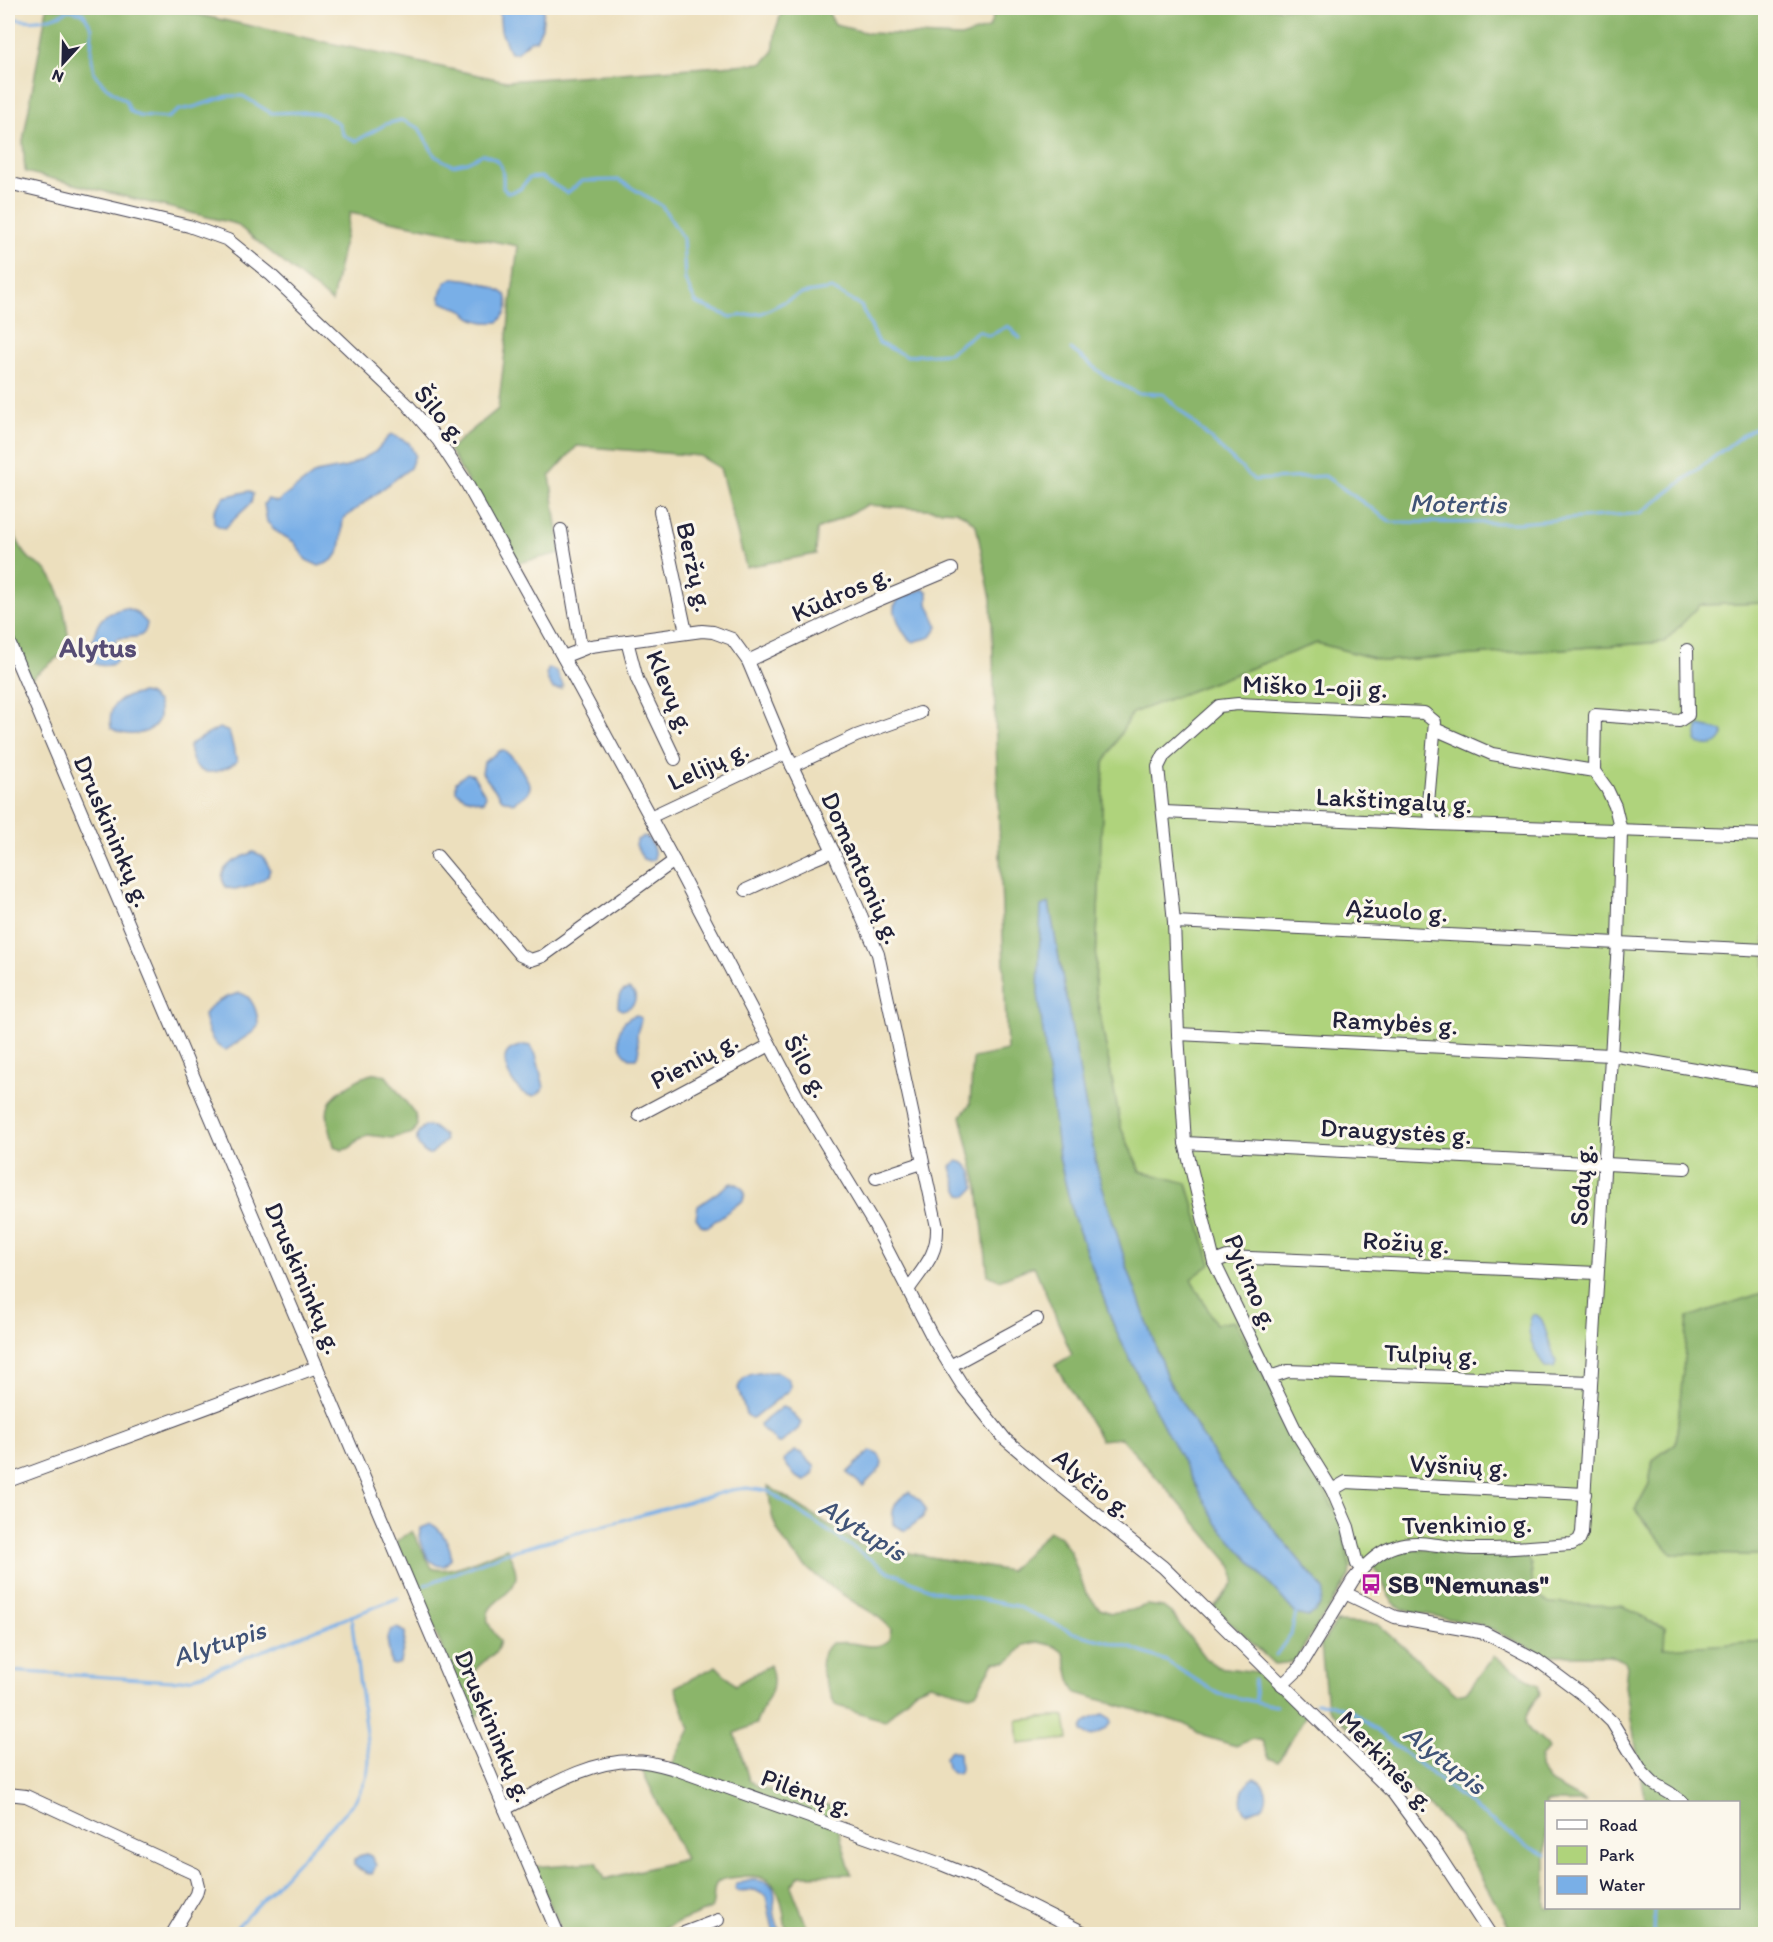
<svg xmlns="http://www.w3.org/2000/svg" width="1773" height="1942" font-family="Itim,sans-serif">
<rect width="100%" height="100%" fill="#fbf7ec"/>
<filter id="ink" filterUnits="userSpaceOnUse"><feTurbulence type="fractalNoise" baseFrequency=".0167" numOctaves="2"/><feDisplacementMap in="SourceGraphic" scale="12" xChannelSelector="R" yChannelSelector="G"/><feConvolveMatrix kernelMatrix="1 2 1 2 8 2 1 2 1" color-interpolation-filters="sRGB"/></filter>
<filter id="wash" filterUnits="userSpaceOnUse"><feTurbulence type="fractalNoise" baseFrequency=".008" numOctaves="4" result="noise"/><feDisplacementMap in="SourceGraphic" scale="24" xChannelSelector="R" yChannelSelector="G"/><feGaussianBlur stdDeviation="1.35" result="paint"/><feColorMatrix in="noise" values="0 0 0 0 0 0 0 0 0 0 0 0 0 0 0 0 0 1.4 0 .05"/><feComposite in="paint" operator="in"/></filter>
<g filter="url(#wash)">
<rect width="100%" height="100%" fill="#ecdfbd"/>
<g fill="#afd37b" stroke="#687a5b" stroke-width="1.5">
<path d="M 1765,603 L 1765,1300 L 1765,1292 L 1689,1317 L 1676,1443 L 1653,1460 L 1649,1484 L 1635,1510 L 1672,1554 L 1765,1555 L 1765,1642 L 1663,1649 L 1665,1627 L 1648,1621 L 1639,1614 L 1550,1603 C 1529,1594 1533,1584 1531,1564 L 1468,1554 L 1403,1550 L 1372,1566 L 1350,1568 L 1341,1523 L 1235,1321 L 1216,1324 L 1191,1279 L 1121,1128 L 1095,988 L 1104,763 L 1132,713 L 1317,643 L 1384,661 L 1664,642 L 1700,605 Z"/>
<polygon points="1065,1716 1068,1739 1019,1744 1017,1720"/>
</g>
<g fill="#8bb56b" stroke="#566c53" stroke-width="1.5" fill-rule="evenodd">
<path d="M 47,8 L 167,8 L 506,81 L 763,63 L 773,52 L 776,29 L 783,8 L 826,8 L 835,25 L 869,33 L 961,37 L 989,28 L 996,8 L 1765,8 L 1765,603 L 1700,605 L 1664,642 L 1384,661 L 1317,643 L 1132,713 L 1104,763 L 1095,988 L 1121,1128 L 1140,1171 L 1187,1183 L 1211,1264 L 1191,1279 L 1216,1324 L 1235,1321 L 1341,1523 L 1350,1568 L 1349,1577 L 1295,1660 L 1286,1663 L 1274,1664 L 1214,1607 L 1234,1583 L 1233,1567 L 1174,1497 L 1121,1438 L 1101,1440 L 1055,1365 L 1072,1355 L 1034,1266 L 999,1280 L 988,1275 L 978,1187 L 961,1116 L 970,1104 L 973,1058 L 1007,1051 L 991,599 L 976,525 L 964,515 L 956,511 L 867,505 L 817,530 L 816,554 L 746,567 L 720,468 L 700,456 L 577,446 L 550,476 L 561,553 L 514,564 L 449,449 L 498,409 L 518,246 L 350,213 L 332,302 L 236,224 L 25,172 L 23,141 ZM 1049,903 L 1097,1169 L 1127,1267 L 1167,1378 L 1219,1464 L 1324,1590 L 1165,1429 L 1115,1329 L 1073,1215 L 1059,1157 Z"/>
<path d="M 8,519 C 14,533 20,550 31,560 C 36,564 43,566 47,571 C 64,591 66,623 70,648 L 30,679 L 8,625 Z"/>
<path d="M 377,1073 L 386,1076 L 415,1114 L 417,1125 L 413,1133 L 392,1138 L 368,1135 L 359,1139 L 350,1148 L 342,1150 L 334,1146 C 328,1118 318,1105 346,1087 C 357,1080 364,1075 377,1073 Z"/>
<polygon points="1765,1292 1765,1555 1672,1554 1635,1510 1649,1484 1653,1460 1676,1443 1688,1317"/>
<path d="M 768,1486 L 859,1544 L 1009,1571 L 1049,1531 L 1060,1537 L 1070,1551 L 1086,1593 L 1100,1609 L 1111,1613 L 1132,1610 L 1147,1605 L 1163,1607 L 1171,1613 L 1205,1658 L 1218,1667 L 1257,1672 L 1306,1715 L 1278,1762 L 1269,1758 L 1262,1741 L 1252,1739 L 1236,1746 L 1203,1736 L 1185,1724 L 1076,1693 L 1070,1679 L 1064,1653 L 1054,1646 L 1038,1642 L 1024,1645 L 1013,1658 L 1007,1662 L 994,1662 L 976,1693 L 970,1695 L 930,1684 L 914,1691 L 885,1721 L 835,1705 C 827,1683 811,1662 831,1643 C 838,1643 845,1642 851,1643 C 866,1645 877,1650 889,1640 L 891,1629 C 879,1615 868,1611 854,1602 C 820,1580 787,1558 773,1519 C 770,1509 770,1497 768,1486 Z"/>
<path d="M 412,1531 L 432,1568 C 449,1576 490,1554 507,1548 C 510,1556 516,1566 516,1575 C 516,1597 483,1601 488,1621 C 489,1627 496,1635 500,1641 C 499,1644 498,1648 497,1650 C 490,1660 472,1665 473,1680 C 473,1691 482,1701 481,1713 L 473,1719 L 396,1542 Z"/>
<path d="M 1415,1549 L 1468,1554 L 1526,1556 C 1540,1576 1521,1590 1550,1603 L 1622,1606 L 1639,1614 L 1648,1621 L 1665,1627 L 1664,1648 L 1765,1642 L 1765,1934 L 1513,1934 L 1457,1834 L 1327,1707 L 1321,1645 L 1336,1622 L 1378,1624 L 1456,1694 L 1467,1692 L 1494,1656 L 1538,1685 L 1540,1694 C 1534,1702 1520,1717 1528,1728 C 1533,1736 1542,1737 1548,1749 L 1541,1757 L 1540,1768 L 1551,1783 L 1586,1802 L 1546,1802 L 1546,1908 L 1738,1908 L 1738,1802 L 1646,1802 L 1625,1686 L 1627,1666 L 1625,1662 L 1610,1655 L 1545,1655 L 1481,1625 L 1404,1610 C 1383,1600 1388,1582 1372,1566 L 1404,1550 Z"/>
<path d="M 770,1665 C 780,1692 763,1701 756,1724 L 735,1733 L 749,1780 L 759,1787 L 832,1806 L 851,1874 L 800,1875 L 791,1886 L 807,1927 L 882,1931 L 887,1934 L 787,1934 C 781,1903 783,1870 739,1877 C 733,1878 722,1877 717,1883 C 711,1890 716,1900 711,1909 L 650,1934 L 563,1934 L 534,1867 L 597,1862 L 605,1879 L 685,1859 L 640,1766 L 668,1772 L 690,1729 L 675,1687 L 716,1666 L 735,1685 Z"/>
</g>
<g fill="#79afe7" stroke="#4e6891" stroke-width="1.5">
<polygon points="499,8 544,8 542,27 536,40 530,41 516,53 510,53 501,31"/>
<path d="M 454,278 C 471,279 492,284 506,295 C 510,306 507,314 498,322 C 488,323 478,322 470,317 C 466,314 463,310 458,308 C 446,304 434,304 443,287 C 446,281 448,280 454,278 Z"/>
<path d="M 391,434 L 409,443 L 415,455 L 410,468 L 343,519 C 340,542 346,559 319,566 L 306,560 L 294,542 L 277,532 L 267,522 L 264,504 L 268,499 L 277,502 L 316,473 L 347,467 L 375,452 Z"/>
<polygon points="249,491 253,494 251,503 225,528 220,527 214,523 214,511 224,497"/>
<path d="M 923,589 L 928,592 L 928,604 L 938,627 L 931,637 L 913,642 C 903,637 895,616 894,606 L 899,599 Z"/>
<path d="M 126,608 L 136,612 L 147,623 C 145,643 131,635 117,639 L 113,648 L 118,659 L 114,664 C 109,665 100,667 96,664 C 85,658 95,628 101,620 C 106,614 118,609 126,608 Z"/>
<polygon points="549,668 556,671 563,685 561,689 553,689 549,683 546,674"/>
<path d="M 143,693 L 149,695 L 157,702 C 169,732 131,742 111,728 C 107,703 121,696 143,693 Z"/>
<path d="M 1700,726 L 1723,731 L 1724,734 C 1717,747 1711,747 1698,743 L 1696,740 L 1698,728 Z"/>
<path d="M 219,728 L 229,732 L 237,761 C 233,766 227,767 221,770 C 201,777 192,767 189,747 L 192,743 Z"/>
<path d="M 501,750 C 515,754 522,772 530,784 C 531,794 521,798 513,803 L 502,799 L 482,773 L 484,762 Z"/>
<polygon points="467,773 473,775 486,796 483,802 465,797 456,791 456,782"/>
<path d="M 644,836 C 651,839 656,851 654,859 L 650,861 L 643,859 L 636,845 L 637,840 Z"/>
<path d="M 253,852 L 263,856 L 270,869 L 268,876 C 257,884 239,893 226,887 C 213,866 239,859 253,852 Z"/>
<path d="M 1049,903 L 1097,1169 L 1127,1267 L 1167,1378 L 1219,1464 L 1324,1590 C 1323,1602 1319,1610 1308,1617 L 1296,1614 L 1217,1524 L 1165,1429 L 1115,1329 L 1073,1215 L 1059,1157 L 1038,993 L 1041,906 Z"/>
<path d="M 629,989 L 635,994 C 637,1004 631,1008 622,1010 L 618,1007 C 618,998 619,990 629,989 Z"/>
<path d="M 240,993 C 253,996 258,1013 258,1026 L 253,1032 L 226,1050 C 212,1047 206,1028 204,1015 C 210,1003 227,996 240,993 Z"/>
<path d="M 637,1015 L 641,1018 C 641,1024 638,1028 637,1033 C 636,1042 642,1050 636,1058 L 630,1058 C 612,1047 616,1019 637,1015 Z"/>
<path d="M 524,1045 L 531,1046 L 536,1055 L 544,1087 C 528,1116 497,1066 507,1053 C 511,1047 518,1047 524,1045 Z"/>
<path d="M 425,1126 L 433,1127 L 444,1136 L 445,1141 L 431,1154 L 427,1154 C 416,1147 412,1134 425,1126 Z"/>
<path d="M 957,1161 C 972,1164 973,1174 975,1188 L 967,1196 L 961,1195 L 958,1190 L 951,1167 Z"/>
<path d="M 731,1183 C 739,1184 742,1186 745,1193 L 743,1201 L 738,1204 L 707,1227 L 701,1225 L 696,1218 L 698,1206 Z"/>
<path d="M 1532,1315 L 1537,1315 L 1542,1320 L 1556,1362 L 1554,1368 L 1545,1368 C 1536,1352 1523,1333 1532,1315 Z"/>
<path d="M 775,1372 C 784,1374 793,1380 789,1390 L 754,1418 L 751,1418 L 746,1414 L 738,1388 C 743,1371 760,1373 775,1372 Z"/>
<polygon points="782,1407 788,1409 801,1423 798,1429 781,1443 778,1443 760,1427 760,1424"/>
<polygon points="795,1451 801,1453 815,1467 813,1474 805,1481 796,1477 784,1462 785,1458"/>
<polygon points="870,1451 879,1455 882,1462 881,1468 863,1486 847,1473"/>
<path d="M 909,1492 L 921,1501 L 926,1510 L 923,1517 L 905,1531 L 893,1524 C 891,1507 895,1501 909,1492 Z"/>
<path d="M 431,1524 C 442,1529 452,1547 451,1559 L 444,1566 C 427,1567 424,1548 419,1536 L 421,1528 Z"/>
<path d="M 397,1628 L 405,1632 C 407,1643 401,1652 400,1663 L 395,1665 L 391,1664 L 387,1639 L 391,1630 Z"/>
<path d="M 1103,1714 L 1111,1719 L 1112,1723 L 1104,1730 L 1092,1736 L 1082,1732 C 1082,1720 1093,1718 1103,1714 Z"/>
<polygon points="950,1750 959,1753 960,1770 958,1773 952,1773 947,1768 945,1757"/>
<path d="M 1254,1778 C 1265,1782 1272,1797 1261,1807 C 1257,1810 1251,1811 1247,1813 C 1237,1804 1241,1784 1254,1778 Z"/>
<polygon points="366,1854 371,1856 376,1865 372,1874 367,1874 354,1865 354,1860 359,1856"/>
<path d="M 752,1880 C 773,1881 777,1887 774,1906 C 773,1915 778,1926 781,1934 L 774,1934 L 766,1896 L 755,1890 L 737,1891 L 735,1889 L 736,1884 Z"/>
</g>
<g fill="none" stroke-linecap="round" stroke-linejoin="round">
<g stroke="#79afe7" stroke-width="3">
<path d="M 8,17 C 29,23 50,21 69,10 L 83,13 L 92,28 L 91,54 L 94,73 L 106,87 L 126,101 L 130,111 L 139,116 L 167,118 L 179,110 L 194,107 L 228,96 L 243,96 L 271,113 L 304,112 L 322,114 L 338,123 L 344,136 L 356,141 L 386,124 L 401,120 L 419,128 L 435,156 L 452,165 L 467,162 L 483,154 C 503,160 504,168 503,188 L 508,193 L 520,189 L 529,178 L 541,177 L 567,193 L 582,181 L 619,180 L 662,206 L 683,238 L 685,280 L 696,303 L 731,317 L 762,313 L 800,294 L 832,289 L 861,306 L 879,343 L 906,356 L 949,353 L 978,331 L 989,336 L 1008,326 L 1020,338"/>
<polyline points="1071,349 1105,376 1137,393 1163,394 1254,480 1325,476 1391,522 1517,523 1641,513 1740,437 1766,420"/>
<polyline points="425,1585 505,1553 731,1490 747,1488 768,1491 888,1571 935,1591 1016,1606 1074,1633 1131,1648 1166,1661 1219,1694 1276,1706"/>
<polyline points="1276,1655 1291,1634 1296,1614"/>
<polyline points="8,1671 173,1681 192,1678 398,1598"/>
<polyline points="1254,1679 1256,1701"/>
<polyline points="1316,1703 1333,1704 1352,1711 1473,1807 1527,1846 1546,1855"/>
<path d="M 230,1934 L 354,1802 C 364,1787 369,1775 369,1757 L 351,1616"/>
<polyline points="1653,1934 1654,1908"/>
</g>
</g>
</g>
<g filter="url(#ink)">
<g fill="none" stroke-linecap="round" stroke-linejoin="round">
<g stroke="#403e4e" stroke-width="14">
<g id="minor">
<polyline points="8,183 189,226 228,240 270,274 407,404 438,440 467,484 563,657 674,861 799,1100 875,1226 934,1340 964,1388 1005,1439 1045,1473 1163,1567 1393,1793 1435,1850 1490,1934"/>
<polyline points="660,511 686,632"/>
<polyline points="561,530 581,648"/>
<polyline points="8,640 558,1934"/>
<polyline points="627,641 637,679 675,759"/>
<path d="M 563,657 L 591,646 L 702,631 L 713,632 L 732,639 L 748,661 L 792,766 L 833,851 L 878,954 L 937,1227 C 938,1255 923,1268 908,1290"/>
<polyline points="748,661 864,606 952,569"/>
<polyline points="1435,729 1492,754 1594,771"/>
<polyline points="792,766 856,736 920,713"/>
<polyline points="1164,812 1432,824 1766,835"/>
<polyline points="650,817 786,753"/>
<polyline points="437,856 520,955 531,960 543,956 674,861"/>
<polyline points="746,890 809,861 833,851"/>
<polyline points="1174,922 1766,950"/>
<polyline points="1178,1034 1611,1055 1766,1081"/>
<polyline points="639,1115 770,1045"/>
<polyline points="1185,1143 1685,1168"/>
<polyline points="876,1178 922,1163"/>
<polyline points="1214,1262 1227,1257 1597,1273"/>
<polyline points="950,1366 1037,1319"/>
<polyline points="1270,1377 1288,1371 1591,1382"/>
<polyline points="8,1481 317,1367"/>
<polyline points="1332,1490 1346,1482 1585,1494"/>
<polyline points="1362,1569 1357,1564 1348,1527 1332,1490 1298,1435 1214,1262 1185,1143 1178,1034 1174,922 1158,767 1164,755 1219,706 1238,704 1424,713 1435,722 1428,803 1432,824"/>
<polyline points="1345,1593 1395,1617 1485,1633 1537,1660 1585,1696 1612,1722 1643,1773 1653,1783 1670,1793 1682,1802"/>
<path d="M 1282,1685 L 1298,1670 L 1353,1580 C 1364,1566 1378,1551 1396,1546 C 1420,1538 1449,1549 1474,1549 C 1506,1550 1539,1546 1572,1544 L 1579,1540 L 1582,1533 L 1618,942 L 1621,831 L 1615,806 L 1607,789 L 1594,771 L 1595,715 L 1679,721 L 1688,715 L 1687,650"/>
<polyline points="8,1794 26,1796 195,1874 198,1886 196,1894 172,1934"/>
<path d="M 505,1809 C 544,1789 589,1760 634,1761 C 648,1761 661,1765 675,1769 L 941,1864 L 973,1877 L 1087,1934"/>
<polyline points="681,1934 718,1920"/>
</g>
</g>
<use href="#minor" stroke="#fff" stroke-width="12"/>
</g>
</g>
<defs>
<g id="bus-bare" transform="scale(1.62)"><path d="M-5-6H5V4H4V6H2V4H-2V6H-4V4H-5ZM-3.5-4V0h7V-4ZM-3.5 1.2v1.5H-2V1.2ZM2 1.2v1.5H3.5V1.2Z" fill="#b5179e" stroke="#fbf7ec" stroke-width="2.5" paint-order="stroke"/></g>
</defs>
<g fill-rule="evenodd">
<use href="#bus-bare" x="1371" y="1584"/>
</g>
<g text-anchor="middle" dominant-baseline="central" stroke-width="6" stroke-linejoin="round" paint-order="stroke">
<g font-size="26" fill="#22223b" stroke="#fbf7ec">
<text transform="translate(441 414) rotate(50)">Šilo g.</text>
<text transform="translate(695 567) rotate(77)">Beržų g.</text>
<text transform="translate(841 593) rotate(-24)">Kūdros g.</text>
<text transform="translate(1315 686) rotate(2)">Miško 1-oji g.</text>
<text transform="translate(671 692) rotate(67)">Klevų g.</text>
<text transform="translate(708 765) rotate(-25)">Lelijų g.</text>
<text transform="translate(1394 800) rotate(3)">Lakštingalų g.</text>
<text transform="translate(113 831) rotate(67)">Druskininkų g.</text>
<text transform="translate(862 868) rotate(66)">Domantonių g.</text>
<text transform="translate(1397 910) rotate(3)">Ąžuolo g.</text>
<text transform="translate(1395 1022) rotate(3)">Ramybės g.</text>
<text transform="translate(694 1060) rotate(-28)">Pienių g.</text>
<text transform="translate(807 1066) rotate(61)">Šilo g.</text>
<text transform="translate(1396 1131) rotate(3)">Draugystės g.</text>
<text transform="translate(1581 1185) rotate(-86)">Sodų g.</text>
<text transform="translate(1406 1242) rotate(3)">Rožių g.</text>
<text transform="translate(304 1278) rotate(67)">Druskininkų g.</text>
<text transform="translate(1252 1282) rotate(67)">Pylimo g.</text>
<text transform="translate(1431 1354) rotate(2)">Tulpių g.</text>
<text transform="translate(1459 1465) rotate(3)">Vyšnių g.</text>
<text transform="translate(1093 1483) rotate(39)">Alyčio g.</text>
<text transform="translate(1467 1524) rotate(-1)">Tvenkinio g.</text>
<text transform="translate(494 1726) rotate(67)">Druskininkų g.</text>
<text transform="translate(1387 1761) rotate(47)">Merkinės g.</text>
<text transform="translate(807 1792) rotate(20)">Pilėnų g.</text>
</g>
<g font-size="26" font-weight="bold" fill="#22223b" stroke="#fbf7ec" text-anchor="start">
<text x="1388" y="1584">SB "Nemunas"</text>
</g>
<g font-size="27" font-style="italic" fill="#405377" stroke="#fbf7ec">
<text transform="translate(1458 503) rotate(1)">Motertis</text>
<text transform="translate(863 1529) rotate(32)">Alytupis</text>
<text transform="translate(219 1643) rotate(-18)">Alytupis</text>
<text transform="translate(1445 1759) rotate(38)">Alytupis</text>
</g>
<g font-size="28" font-weight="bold" fill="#574d75" stroke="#fbf7ec">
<text x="98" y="647">Alytus</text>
</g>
</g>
<rect width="1773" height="1942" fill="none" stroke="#fbf7ec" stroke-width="30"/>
<rect x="1545" y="1801" width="195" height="108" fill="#fbf7ec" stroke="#a4a2a5" stroke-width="1.5"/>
<rect x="1557" y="1820" width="30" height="9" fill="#ffffff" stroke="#a4a2a5" stroke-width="1.5"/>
<text x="1599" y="1831" font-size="18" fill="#22223b">Road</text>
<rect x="1557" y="1846" width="30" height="18" fill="#afd37b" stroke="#a4a2a5" stroke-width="1.5"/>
<text x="1599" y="1861" font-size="18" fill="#22223b">Park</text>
<rect x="1557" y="1876" width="30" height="18" fill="#79afe7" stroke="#a4a2a5" stroke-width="1.5"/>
<text x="1599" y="1891" font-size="18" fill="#22223b">Water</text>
<g transform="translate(63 63) rotate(202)" stroke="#fbf7ec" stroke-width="4.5" paint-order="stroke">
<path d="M0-4.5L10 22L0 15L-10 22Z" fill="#22223b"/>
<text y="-9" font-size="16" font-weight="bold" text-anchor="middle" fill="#22223b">N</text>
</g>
</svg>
